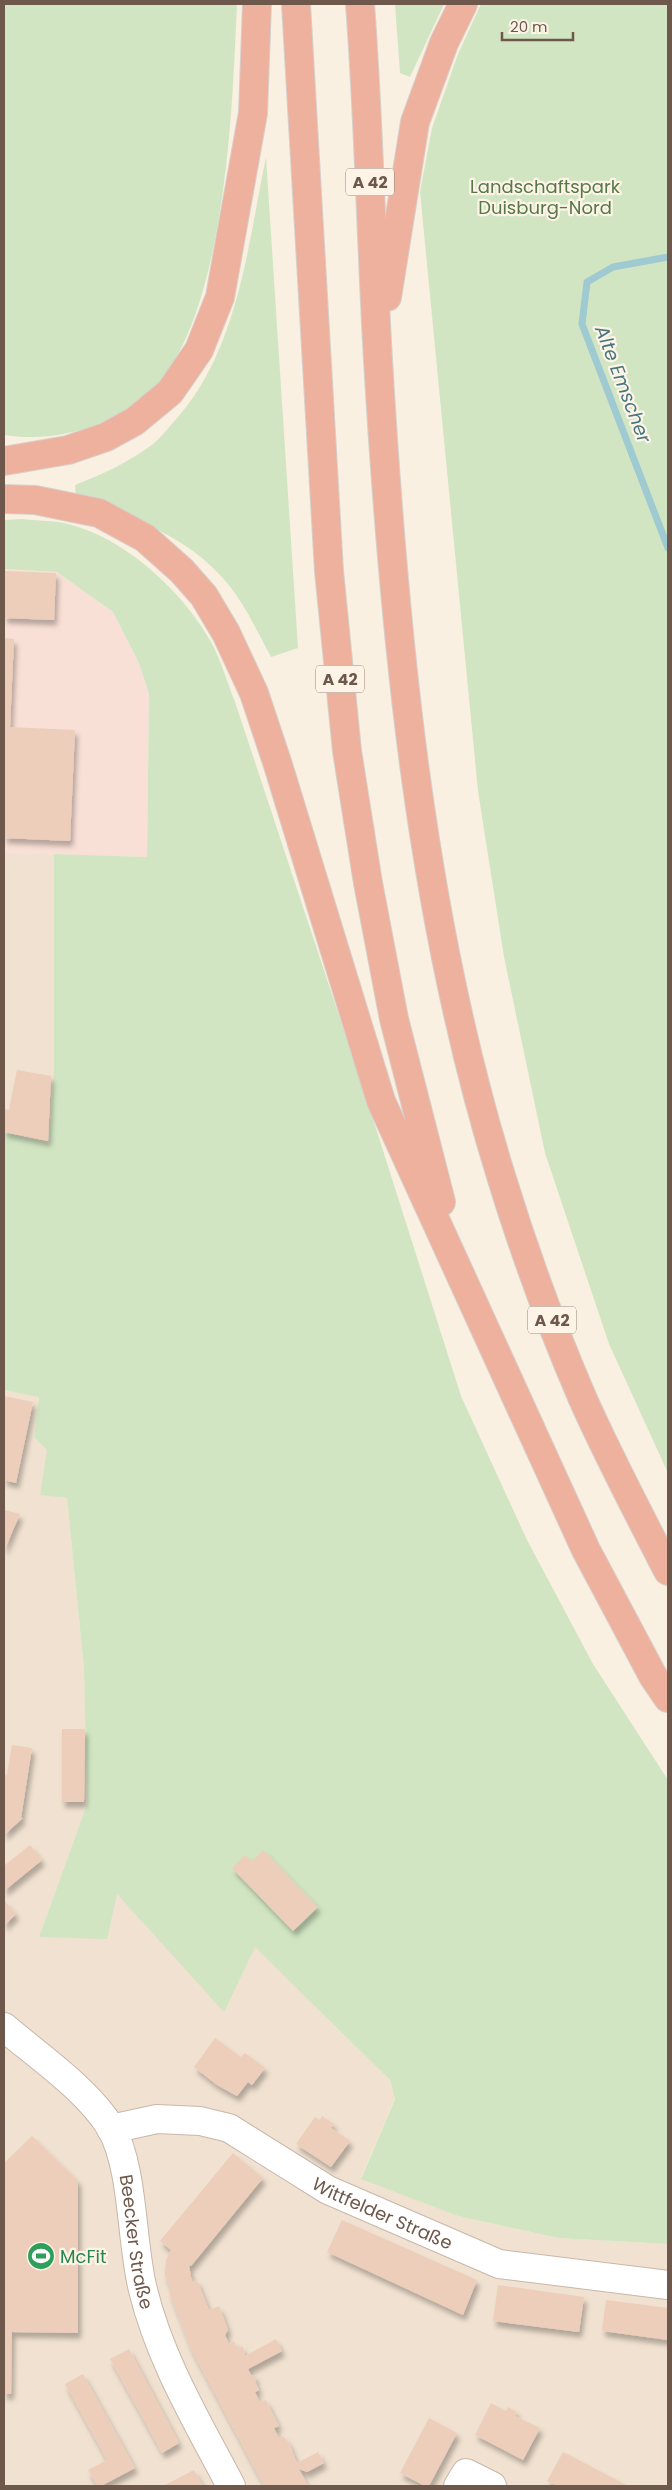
<svg xmlns="http://www.w3.org/2000/svg" width="672" height="2490" font-family="Poppins,sans-serif">
<defs>
<filter id="shadow"><feDropShadow dx="3" dy="5.5" stdDeviation="2.5" flood-color="#0004"/></filter>
</defs>
<rect width="100%" height="100%" fill="#f9f0e1"/>
<g fill="#f0e1d0">
<polygon points="4,853 54,854 54,1066 49,1143 4,1133"/>
<polygon points="4,1390 39,1396 34,1437 48,1450 40,1494 67,1498 84,1669 87,1804 39,1937 117,1894 255,1946 390,2080 395,2098 361,2178 458,2216 558,2238 668,2244 668,2486 4,2486"/>
</g>
<polygon fill="#f9e0d6" points="4,569 57,572 113,612 139,663 149,694 147,857 4,853"/>
<g fill="#d1e5c2">
<path d="M 4,4 L 237,4 C 232,109 227,342 134,408 C 125,414 110,418 100,423 C 69,436 37,440 4,435 Z"/>
<polygon points="395,4 444,4 410,77 400,73"/>
<polygon points="481,4 668,4 668,1473 609,1344 545,1153 504,957 478,791 420,192 432,128 458,54"/>
<path d="M 266,157 L 298,648 L 271,657 C 256,629 242,598 220,575 C 182,534 128,515 76,498 L 75,485 C 103,474 129,462 153,444 C 159,439 165,432 171,425 C 238,354 247,249 266,157 Z"/>
<path d="M 22,519 C 35,521 50,520 63,523 C 122,535 182,590 211,642 C 221,660 227,682 235,702 L 367,1100 L 461,1396 L 527,1540 L 593,1664 L 668,1780 L 668,2244 L 558,2238 L 458,2216 L 361,2179 L 395,2099 L 390,2080 L 255,1947 L 224,2012 L 117,1894 L 107,1939 L 39,1937 L 87,1804 L 84,1669 L 67,1498 L 40,1495 L 47,1450 L 34,1437 L 39,1397 L 4,1390 L 4,1133 L 49,1143 L 54,1066 L 54,854 L 147,857 L 149,694 L 139,663 L 113,612 L 57,572 L 4,569 L 4,520 Z"/>
</g>
<g fill="none" stroke-linecap="round" stroke-linejoin="round">
<polyline stroke="#9fcad1" stroke-width="7" points="668,257 613,267 587,282 582,324 668,548"/>
</g>
<g fill="#eccebb" filter="url(#shadow)">
<polygon points="4,571 56,573 54,620 4,618"/>
<polygon points="4,638 14,639 10,727 75,730 70,841 4,838"/>
<polygon points="17,1070 51,1076 48,1141 4,1132 4,1109 9,1110"/>
<polygon points="4,1396 33,1402 16,1483 4,1480"/>
<polygon points="4,1510 20,1514 4,1551"/>
<polygon points="62,1729 85,1729 84,1802 62,1802"/>
<polygon points="12,1745 32,1748 21,1818 23,1818 4,1835 4,1774 7,1775"/>
<polygon points="30,1845 42,1860 4,1891 4,1866"/>
<polygon points="263,1850 318,1907 293,1931 232,1868 245,1855 252,1861"/>
<polygon points="4,1900 16,1914 4,1926"/>
<polygon points="215,2038 241,2057 245,2053 265,2068 252,2085 248,2082 237,2096 217,2085 194,2067"/>
<polygon points="322,2116 334,2124 331,2128 350,2141 331,2167 296,2144 315,2117 320,2120"/>
<polygon points="32,2136 78,2181 78,2333 12,2332 11,2394 4,2394 4,2163"/>
<polygon points="233,2153 263,2178 191,2266 189,2265 191,2277 193,2282 197,2280 209,2310 219,2306 228,2330 225,2335 229,2344 234,2341 237,2349 243,2346 245,2356 276,2339 282,2351 248,2369 251,2375 256,2376 255,2381 259,2390 255,2392 260,2402 266,2400 279,2426 274,2428 279,2438 283,2436 289,2443 297,2463 318,2452 324,2463 307,2472 299,2469 308,2486 264,2486 192,2351 169,2292 171,2291 165,2275 166,2260 171,2250 160,2241"/>
<polygon points="342,2220 477,2280 463,2315 327,2252"/>
<polygon points="498,2285 584,2297 579,2332 493,2321"/>
<polygon points="606,2300 668,2308 668,2340 602,2331"/>
<polygon points="129,2349 179,2443 162,2453 110,2359"/>
<polygon points="83,2374 135,2468 101,2486 97,2486 88,2470 107,2460 65,2384"/>
<polygon points="491,2403 506,2411 508,2407 517,2412 515,2416 540,2428 523,2460 475,2435"/>
<polygon points="429,2418 457,2433 429,2486 425,2486 400,2473"/>
<polygon points="563,2452 617,2480 628,2486 558,2486 547,2481"/>
<polygon points="194,2470 203,2486 163,2486"/>
</g>
<g fill="none" stroke-linecap="round" stroke-linejoin="round">
<g stroke="#c8b7aa" stroke-width="30">
<g id="minor">
<path id="s1" d="M 4,2027 C 38,2056 88,2090 111,2128 C 134,2168 131,2244 143,2290 C 160,2360 198,2423 231,2486"/>
<path id="s2" d="M 111,2129 L 157,2119 L 200,2121 L 229,2128 L 328,2190 L 499,2264 L 668,2285"/>
<polyline points="458,2486 466,2473 492,2486"/>
</g>
</g>
<g stroke="#d6d0cd" stroke-width="30">
<g id="highway">
<polyline points="296,4 329,571 347,751 368,883 394,1019 441,1202"/>
<path d="M 360,4 C 369,122 371,241 378,360 C 394,632 420,915 501,1176 C 524,1251 551,1325 582,1397 C 608,1456 639,1514 668,1571"/>
<polyline points="387,297 415,122 444,43 463,4"/>
<polyline points="4,461 68,450 106,437 135,421 170,392 199,350 220,297 253,113 257,4"/>
<polyline points="4,499 35,500 99,513 145,538 182,571 204,596 226,633 254,693 278,765 381,1101 586,1550 653,1676 668,1698"/>
</g>
</g>
<use href="#minor" stroke="#fff" stroke-width="28"/>
<use href="#highway" stroke="#eeb19d" stroke-width="28"/>
</g>
<defs>
<g id="stadium-disc" transform="scale(1.4375)"><circle r="9.5" fill="#2e9e5b" stroke="#fdf4e7"/><path d="M0-5a6.5 5 0 1 0 0 10a6.5 5 0 1 0 0-10ZM-3.5-1.8h7v3.6h-7Z" fill="#fff"/></g>
</defs>
<g fill-rule="evenodd">
<use href="#stadium-disc" x="41" y="2256"/>
</g>
<g text-anchor="middle" dominant-baseline="central" stroke-width="4.5" stroke-linejoin="round" paint-order="stroke">
<g fill="#fdf4e7" stroke="#99867a" stroke-width="1">
<rect x="346" y="168.5" width="48" height="27" rx="4"/>
<rect x="316" y="665.5" width="48" height="27" rx="4"/>
<rect x="528" y="1306.5" width="48" height="27" rx="4"/>
</g>
<g font-size="16" font-weight="bold" fill="#6e574b">
<text x="370" y="182">A 42</text>
<text x="340" y="679">A 42</text>
<text x="552" y="1320">A 42</text>
</g>
<g font-size="18" fill="#567947" stroke="#fdf4e7">
<text x="545" y="186">Landschaftspark<tspan x="545" dy="21">Duisburg-Nord</tspan></text>
</g>
<g font-size="18" fill="#6e574b" stroke="#fdf4e7">
<text stroke="none"><textPath href="#s2" startOffset="296">Wittfelder Straße</textPath></text>
<text stroke="none"><textPath href="#s1" startOffset="265">Beecker Straße</textPath></text>
</g>
<g font-size="18" fill="#27864d" stroke="#fdf4e7" text-anchor="start">
<text x="60" y="2256">McFit</text>
</g>
<g font-size="19" font-style="italic" fill="#477780" stroke="#fdf4e7">
<text transform="translate(623 384) rotate(69)">Alte Emscher</text>
</g>
</g>
<rect width="672" height="2490" fill="none" stroke="#6e574b" stroke-width="10"/>
<path d="M502 32v8h71v-8" fill="none" stroke="#6e574b" stroke-width="2.5"/>
<text x="510" y="32" font-size="15" fill="#6e574b" stroke="#fdf4e7" stroke-width="4" paint-order="stroke">20 m</text>
</svg>
